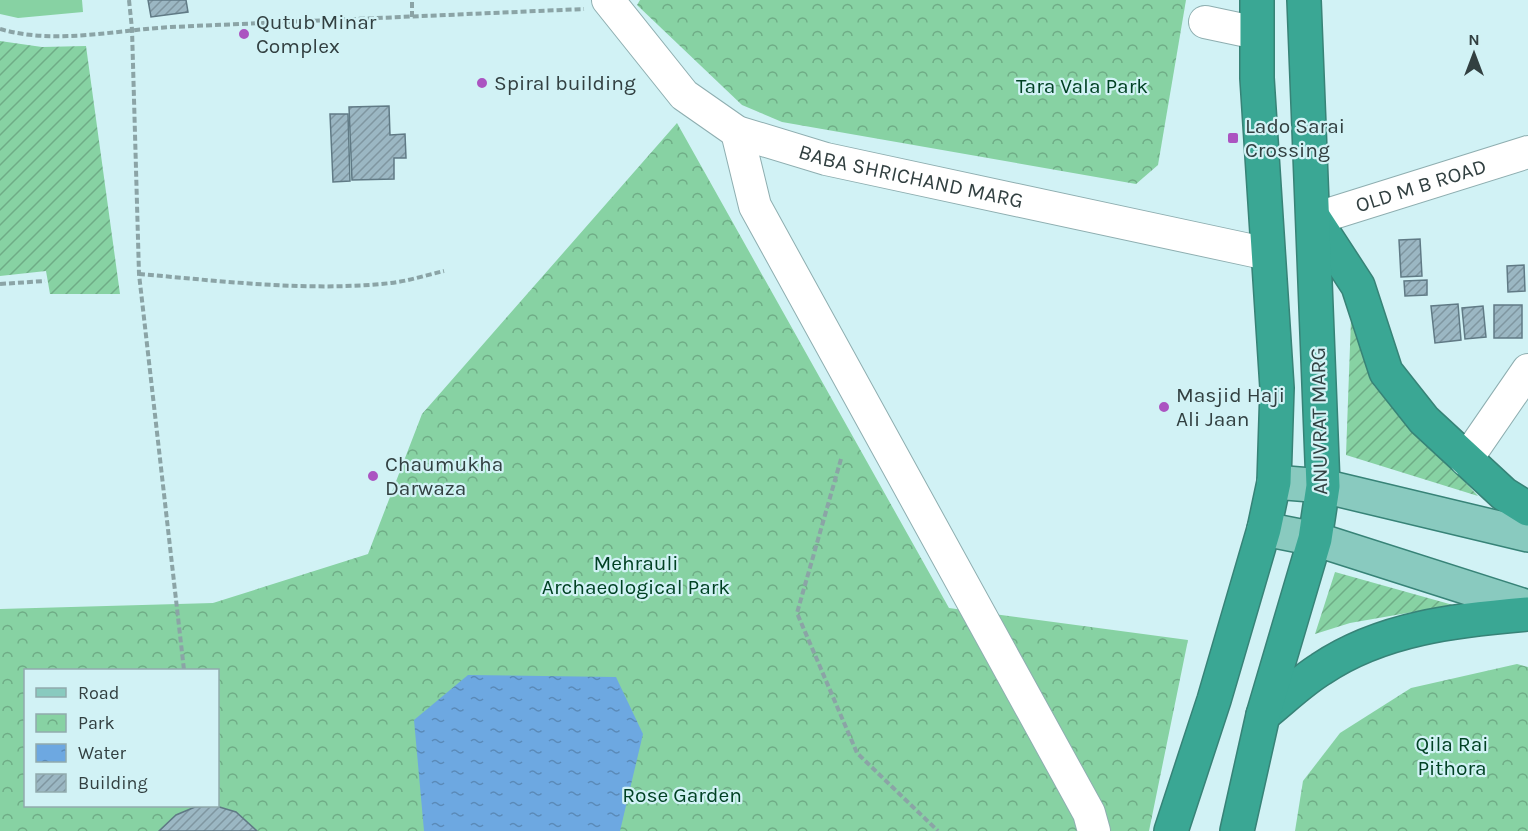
<svg xmlns="http://www.w3.org/2000/svg" width="1528" height="831" font-family="Karla,sans-serif">
<defs>
<pattern id="park-crowns" width="20" height="18" patternUnits="userSpaceOnUse" patternTransform="scale(1.5)"><rect width="20" height="18" fill="#87d2a3"/><path d="M2 6a3 3 0 1 1 6 0M12 15a3 3 0 1 1 6 0" fill="none" stroke="#6fac86"/></pattern>
<pattern id="garden-furrows" width="10" height="10" patternUnits="userSpaceOnUse" patternTransform="scale(1.5)"><rect width="10" height="10" fill="#87d2a3"/><path d="M-1 1l2-2M0 10L10 0M9 11l2-2" fill="none" stroke="#6fac86"/></pattern>
<pattern id="water-ripples" width="26" height="14" patternUnits="userSpaceOnUse" patternTransform="scale(1.5)"><rect width="26" height="14" fill="#6da8e1"/><path d="M2 4q2-2 4 0t4 0M15 11q2-2 4 0t4 0" fill="none" stroke="#5a8ab8"/></pattern>
<pattern id="building-hatch" width="6" height="6" patternUnits="userSpaceOnUse" patternTransform="scale(1.5)"><rect width="6" height="6" fill="#9bb7c3"/><path d="M-1 1l2-2M0 6l6-6M5 7l2-2" fill="none" stroke="#7f96a0"/></pattern>
</defs>
<rect width="100%" height="100%" fill="#d1f2f5"/>
<polygon fill="#87d2a3" points="0,0 82,0 83,12 18,18 0,14"/>
<g fill="url(#park-crowns)" fill-rule="evenodd">
<polygon points="640,0 1186,0 1158,165 1136,184 782,122 742,105 637,5"/>
<path d="M 677,123 L 949,608 L 1188,640 L 1149,831 L 0,831 L 0,609 L 213,603 L 368,554 L 422,414 ZM 26,670 L 218,670 L 218,806 L 26,806 Z"/>
<polygon points="1517,664 1528,667 1528,831 1295,831 1303,781 1340,733 1411,688"/>
</g>
<g fill="url(#garden-furrows)">
<polygon points="0,41 42,47 86,46 120,294 50,294 46,271 0,276"/>
<polygon points="1351,319 1374,386 1478,496 1346,455"/>
<polygon points="1335,572 1453,605 1350,623 1315,634"/>
</g>
<polygon fill="url(#water-ripples)" points="468,675 616,677 643,734 620,831 424,831 414,720"/>
<g fill="url(#building-hatch)" stroke="#607a85" stroke-width="1.5">
<polygon points="148,0 186,0 188,12 151,17"/>
<polygon points="389,106 390,135 405,134 406,158 394,158 394,179 352,180 349,107"/>
<polygon points="330,114 348,114 350,181 333,182"/>
<polygon points="1420,239 1422,276 1401,277 1399,240"/>
<polygon points="1524,265 1525,291 1508,292 1507,266"/>
<polygon points="1427,280 1427,295 1405,296 1404,281"/>
<polygon points="1458,304 1461,340 1435,343 1431,306"/>
<rect x="1494" y="305" width="28" height="33"/>
<polygon points="1483,306 1486,337 1465,339 1462,308"/>
<polygon points="216,806 236,812 257,831 159,831 176,815 195,807"/>
</g>
<g fill="none" stroke-linecap="round" stroke-linejoin="round">
<g stroke="#8eaeb0" stroke-width="34">
<g id="minor">
<path id="s1" d="M 608,0 L 684,95 L 737,132 L 826,159 L 1268,254"/>
<polyline points="1205,22 1257,33"/>
<polyline points="737,132 755,206 1089,813 1094,831"/>
<path id="s2" d="M 1314,219 L 1528,152"/>
<polyline points="1466,460 1528,370"/>
</g>
</g>
<g stroke="#378377" stroke-width="36">
<g id="major">
<polyline points="1274,482 1323,486 1528,535"/>
<polyline points="1264,529 1315,539 1528,607"/>
</g>
</g>
<g stroke="#378377" stroke-width="36">
<g id="highway">
<polyline points="1315,220 1358,286 1386,372 1424,420 1504,494 1528,509"/>
<path d="M 1263,715 C 1282,700 1300,682 1321,669 C 1382,628 1457,620 1528,614"/>
<polyline points="1171,831 1214,700 1264,529 1274,482 1277,388 1257,78 1257,0"/>
<polyline points="1237,831 1263,715 1315,539 1323,486 1304,0"/>
</g>
</g>
<g stroke="#8ba4a6" stroke-width="4" stroke-dasharray="6 3" stroke-linecap="butt">
<polyline points="129,0 132,29 139,274 184,670"/>
<polyline points="412,17 412,0"/>
<path d="M 0,29 C 55,45 115,30 171,27 C 309,21 446,15 584,9"/>
<path d="M 139,274 C 222,281 308,292 391,283 C 408,281 427,275 444,271"/>
<polyline points="0,284 45,281"/>
<polyline points="841,459 797,613 857,753 938,831"/>
</g>
<use href="#minor" stroke="#fff" stroke-width="32"/>
<use href="#major" stroke="#89cabf" stroke-width="33"/>
<use href="#highway" stroke="#3aa794" stroke-width="33"/>
</g>
<g fill="#ab54c1" stroke="#d1f2f5" stroke-width="2">
<circle cx="244" cy="34" r="6"/>
<circle cx="482" cy="83" r="6"/>
<rect x="1227" y="132" width="12" height="12" rx="3"/>
<circle cx="1164" cy="407" r="6"/>
<circle cx="373" cy="476" r="6"/>
</g>
<g text-anchor="middle" dominant-baseline="central" stroke-width="4.5" stroke-linejoin="round" paint-order="stroke">
<g font-size="21" fill="#324041" stroke="#d1f2f5" text-anchor="start">
<text x="256" y="22">Qutub Minar<tspan x="256" dy="24">Complex</tspan></text>
<text x="494" y="83">Spiral building</text>
<text x="1245" y="126">Lado Sarai<tspan x="1245" dy="24">Crossing</tspan></text>
<text x="1176" y="395">Masjid Haji<tspan x="1176" dy="24">Ali Jaan</tspan></text>
<text x="385" y="464">Chaumukha<tspan x="385" dy="24">Darwaza</tspan></text>
</g>
<g font-size="21" fill="#004123" stroke="#d1f2f5">
<text x="1082" y="86">Tara Vala Park</text>
<text x="636" y="563">Mehrauli<tspan x="636" dy="24">Archaeological Park</tspan></text>
<text x="1452" y="744">Qila Rai<tspan x="1452" dy="24">Pithora</tspan></text>
<text x="682" y="795">Rose Garden</text>
</g>
<g font-size="21" fill="#324041" stroke="#d1f2f5">
<text stroke="none"><textPath href="#s1" startOffset="366">BABA SHRICHAND MARG</textPath></text>
<text stroke="none"><textPath href="#s2" startOffset="112">OLD M B ROAD</textPath></text>
<text transform="translate(1319 421) rotate(-91)">ANUVRAT MARG</text>
</g>
</g>
<rect x="24" y="669" width="195" height="138" fill="#d1f2f5" stroke="#91abad" stroke-width="1.5"/>
<rect x="36" y="688" width="30" height="9" fill="#89cabf" stroke="#91abad" stroke-width="1.5"/>
<text x="78" y="699" font-size="18" fill="#324041">Road</text>
<rect x="36" y="714" width="30" height="18" fill="url(#park-crowns)" stroke="#91abad" stroke-width="1.5"/>
<text x="78" y="729" font-size="18" fill="#324041">Park</text>
<rect x="36" y="744" width="30" height="18" fill="url(#water-ripples)" stroke="#91abad" stroke-width="1.5"/>
<text x="78" y="759" font-size="18" fill="#324041">Water</text>
<rect x="36" y="774" width="30" height="18" fill="url(#building-hatch)" stroke="#91abad" stroke-width="1.5"/>
<text x="78" y="789" font-size="18" fill="#324041">Building</text>
<g transform="translate(1474 54)" stroke="#d1f2f5" stroke-width="4.5" paint-order="stroke">
<path d="M0-4.5L10 22L0 15L-10 22Z" fill="#324041"/>
<text y="-9" font-size="16" font-weight="bold" text-anchor="middle" fill="#324041">N</text>
</g>
</svg>
